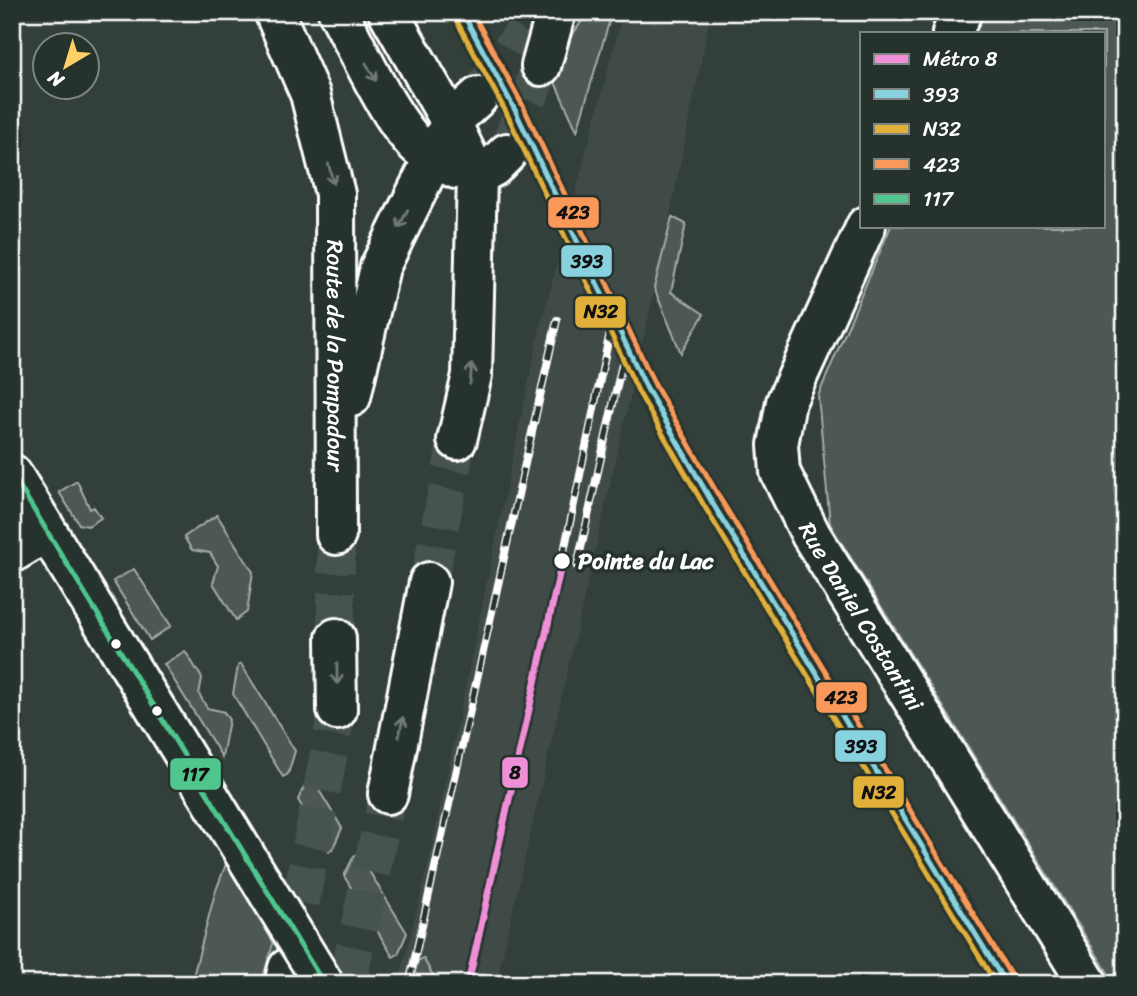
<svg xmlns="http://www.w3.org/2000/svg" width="1137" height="996" font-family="Sriracha,sans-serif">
<rect width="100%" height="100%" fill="#333f3a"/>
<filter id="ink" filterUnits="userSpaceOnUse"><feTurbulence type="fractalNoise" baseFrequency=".0143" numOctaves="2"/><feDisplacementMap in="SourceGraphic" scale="14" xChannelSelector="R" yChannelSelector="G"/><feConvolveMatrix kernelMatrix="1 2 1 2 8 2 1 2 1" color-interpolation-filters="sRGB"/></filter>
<g filter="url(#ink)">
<polygon fill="#404c47" points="623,12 711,12 657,279 496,984 398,984 429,861 538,336"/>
<g fill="#4d5853" stroke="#a6aca9" stroke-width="2">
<polygon points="588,12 612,12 577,131 549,69"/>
<polygon points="983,12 1125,12 1125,984 1115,984 830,524 818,396 891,226 1104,226 1104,33 974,33"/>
<polygon points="672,217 686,224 671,292 704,314 681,353 654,288"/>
<polygon points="77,481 90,509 94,507 101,518 88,526 79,524 59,492"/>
<polygon points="217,515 253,572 247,612 236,620 213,583 218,566 210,553 192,550 184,537"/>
<polygon points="134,569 171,626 150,640 113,581"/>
<polygon points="185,651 202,678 199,694 207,708 224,712 229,720 222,757 164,664"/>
<polygon points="241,664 295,751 288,774 283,777 233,694 238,666"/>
<polygon points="311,777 342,828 333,848 329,851 298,800 307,780"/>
<polygon points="358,853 407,933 398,954 393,957 344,876 354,856"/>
<polygon points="226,864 274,941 261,984 191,984 215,893"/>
<polygon points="423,958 438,984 439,984 410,984 418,961"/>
</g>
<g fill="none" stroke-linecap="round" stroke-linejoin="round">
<g stroke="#47524e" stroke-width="38" stroke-dasharray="38 19" stroke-linecap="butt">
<polyline points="478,97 524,31"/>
<polyline points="507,153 541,66"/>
</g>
<g stroke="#47524e" stroke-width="38" stroke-dasharray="38 19" stroke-linecap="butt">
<polyline points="336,535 336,638"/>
<polyline points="429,582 457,440"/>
<polyline points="290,959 337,710"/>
<polyline points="347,984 388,794"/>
</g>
<g stroke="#fff" stroke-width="44">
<g id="minor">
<polyline points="952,33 962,12"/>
<path id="s1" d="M 866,226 L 786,402 L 778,445 L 780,472 L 811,535 L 1088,984"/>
<polyline points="12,474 214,804"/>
<polyline points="12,553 47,532"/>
</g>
</g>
<g stroke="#fff" stroke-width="44">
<g id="secondary">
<polyline points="541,66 556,12"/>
<polyline points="451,122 478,97"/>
<polyline points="477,176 493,167 507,153"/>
</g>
</g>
<g stroke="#fff" stroke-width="44">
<g id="primary">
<path id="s2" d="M 274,12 L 310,94 L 335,194 L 336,535"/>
<path d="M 338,12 C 359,51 386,112 415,143 C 427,155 441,162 456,169"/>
<polyline points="388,12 451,122 477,176 472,375 457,440"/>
<polyline points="351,397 380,267 451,122"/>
<polyline points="336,638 337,710"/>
<polyline points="388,794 429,582"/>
<polyline points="284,984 288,968"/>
</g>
</g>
<use href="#minor" stroke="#26332d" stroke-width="38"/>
<use href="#secondary" stroke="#26332d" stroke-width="38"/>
<use href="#primary" stroke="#26332d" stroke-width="38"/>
<g stroke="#fff" stroke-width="8">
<g id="rail">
<polyline points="562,561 610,332"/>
<polyline points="577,566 627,341"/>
<polyline points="409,984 557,320"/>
</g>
</g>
<use href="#rail" stroke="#26332d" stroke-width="5" stroke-dasharray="16" stroke-linecap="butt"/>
<g stroke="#fff" stroke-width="44" stroke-linecap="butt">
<polyline id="minor-bridge" points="214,804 324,984"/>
</g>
<use href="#minor-bridge" stroke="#26332d" stroke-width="38"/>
<g stroke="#26332d" stroke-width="10">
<polyline id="bus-1" points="462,12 515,110 647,389 713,504 1006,984"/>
</g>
<g stroke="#26332d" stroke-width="10">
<polyline id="bus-2" points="454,16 507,114 639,393 706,509 996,984"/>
</g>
<g stroke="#26332d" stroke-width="10">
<polyline id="bus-3" points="472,12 523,106 655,385 721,500 1013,979"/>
</g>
<g stroke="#26332d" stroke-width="10">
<polyline id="bus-4" points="12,474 324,984"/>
</g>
<use href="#bus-1" stroke="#87d2de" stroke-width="5"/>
<use href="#bus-2" stroke="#e0b03a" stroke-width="5"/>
<use href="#bus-3" stroke="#f99858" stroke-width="5"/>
<use href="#bus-4" stroke="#50c68e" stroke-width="5"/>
<g stroke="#26332d" stroke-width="12">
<polyline id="metro-1" points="468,984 562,561"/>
</g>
<use href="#metro-1" stroke="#ef8fd7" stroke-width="7"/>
</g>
<defs><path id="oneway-shaft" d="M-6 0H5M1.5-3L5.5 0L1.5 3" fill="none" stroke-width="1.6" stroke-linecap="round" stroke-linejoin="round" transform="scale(1.75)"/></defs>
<g stroke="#727a76">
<use href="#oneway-shaft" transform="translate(371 72) rotate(61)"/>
<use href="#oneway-shaft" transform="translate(331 174) rotate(76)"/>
<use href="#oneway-shaft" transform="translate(403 219) rotate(117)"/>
<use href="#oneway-shaft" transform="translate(471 374) rotate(-84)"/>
<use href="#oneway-shaft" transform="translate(337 674) rotate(89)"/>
<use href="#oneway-shaft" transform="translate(401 727) rotate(-79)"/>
</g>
</g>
<g fill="#fff" stroke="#26332d" stroke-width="2.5">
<circle cx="562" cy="561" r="9"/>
<circle cx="116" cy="644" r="6"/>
<circle cx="157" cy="711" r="6"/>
</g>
<g text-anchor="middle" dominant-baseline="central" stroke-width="7" stroke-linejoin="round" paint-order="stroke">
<g font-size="23" fill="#fff" stroke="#26332d">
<text stroke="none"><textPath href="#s2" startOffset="354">Route de la Pompadour</textPath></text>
<text stroke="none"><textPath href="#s1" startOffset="430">Rue Daniel Costantini</textPath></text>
</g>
<g font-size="23" font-weight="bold" fill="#fff" stroke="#26332d" text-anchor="start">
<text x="578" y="561">Pointe du Lac</text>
</g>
</g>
<g stroke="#26332d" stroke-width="2.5">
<rect x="547" y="196" width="53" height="33" rx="7" fill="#f99858"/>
<rect x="560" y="244" width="53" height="34" rx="7" fill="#87d2de"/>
<rect x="574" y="295" width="53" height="34" rx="7" fill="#e0b03a"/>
<rect x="815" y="681" width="53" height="33" rx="7" fill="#f99858"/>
<rect x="834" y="729" width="53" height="34" rx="7" fill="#87d2de"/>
<rect x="501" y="756" width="28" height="33" rx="7" fill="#ef8fd7"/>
<rect x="169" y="757" width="53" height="34" rx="7" fill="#50c68e"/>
<rect x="852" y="775" width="53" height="34" rx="7" fill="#e0b03a"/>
</g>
<g font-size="19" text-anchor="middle" font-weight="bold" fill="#111">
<text x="573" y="219">423</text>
<text x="587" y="268">393</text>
<text x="601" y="318">N32</text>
<text x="841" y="704">423</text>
<text x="861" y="753">393</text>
<text x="515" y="779">8</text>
<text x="195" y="781">117</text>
<text x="879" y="799">N32</text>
</g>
<rect width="1137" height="996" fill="none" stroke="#26332d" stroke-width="42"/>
<rect x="21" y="21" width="1095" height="954" fill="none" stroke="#fff" stroke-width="2.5" filter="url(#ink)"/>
<rect x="860" y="32" width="245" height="196" fill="#26332d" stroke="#7d8581" stroke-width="2"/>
<rect x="874" y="54" width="35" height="10" fill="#ef8fd7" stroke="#7d8581" stroke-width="2"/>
<text x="923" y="66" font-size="21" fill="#ffffff">Métro 8</text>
<rect x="874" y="89" width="35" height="10" fill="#87d2de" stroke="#7d8581" stroke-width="2"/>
<text x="923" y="102" font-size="21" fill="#ffffff">393</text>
<rect x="874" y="124" width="35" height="10" fill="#e0b03a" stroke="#7d8581" stroke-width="2"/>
<text x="923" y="136" font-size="21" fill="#ffffff">N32</text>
<rect x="874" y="159" width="35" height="10" fill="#f99858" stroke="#7d8581" stroke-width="2"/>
<text x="923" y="172" font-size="21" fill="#ffffff">423</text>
<rect x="874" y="194" width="35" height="10" fill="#50c68e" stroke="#7d8581" stroke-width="2"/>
<text x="923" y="206" font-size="21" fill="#ffffff">117</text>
<g transform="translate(66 66) rotate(218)"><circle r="33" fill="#26332d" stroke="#7d8581" stroke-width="2"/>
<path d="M0-5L12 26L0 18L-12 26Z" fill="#ffd166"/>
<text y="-10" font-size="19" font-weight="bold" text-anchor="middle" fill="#ffffff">N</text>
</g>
</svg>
